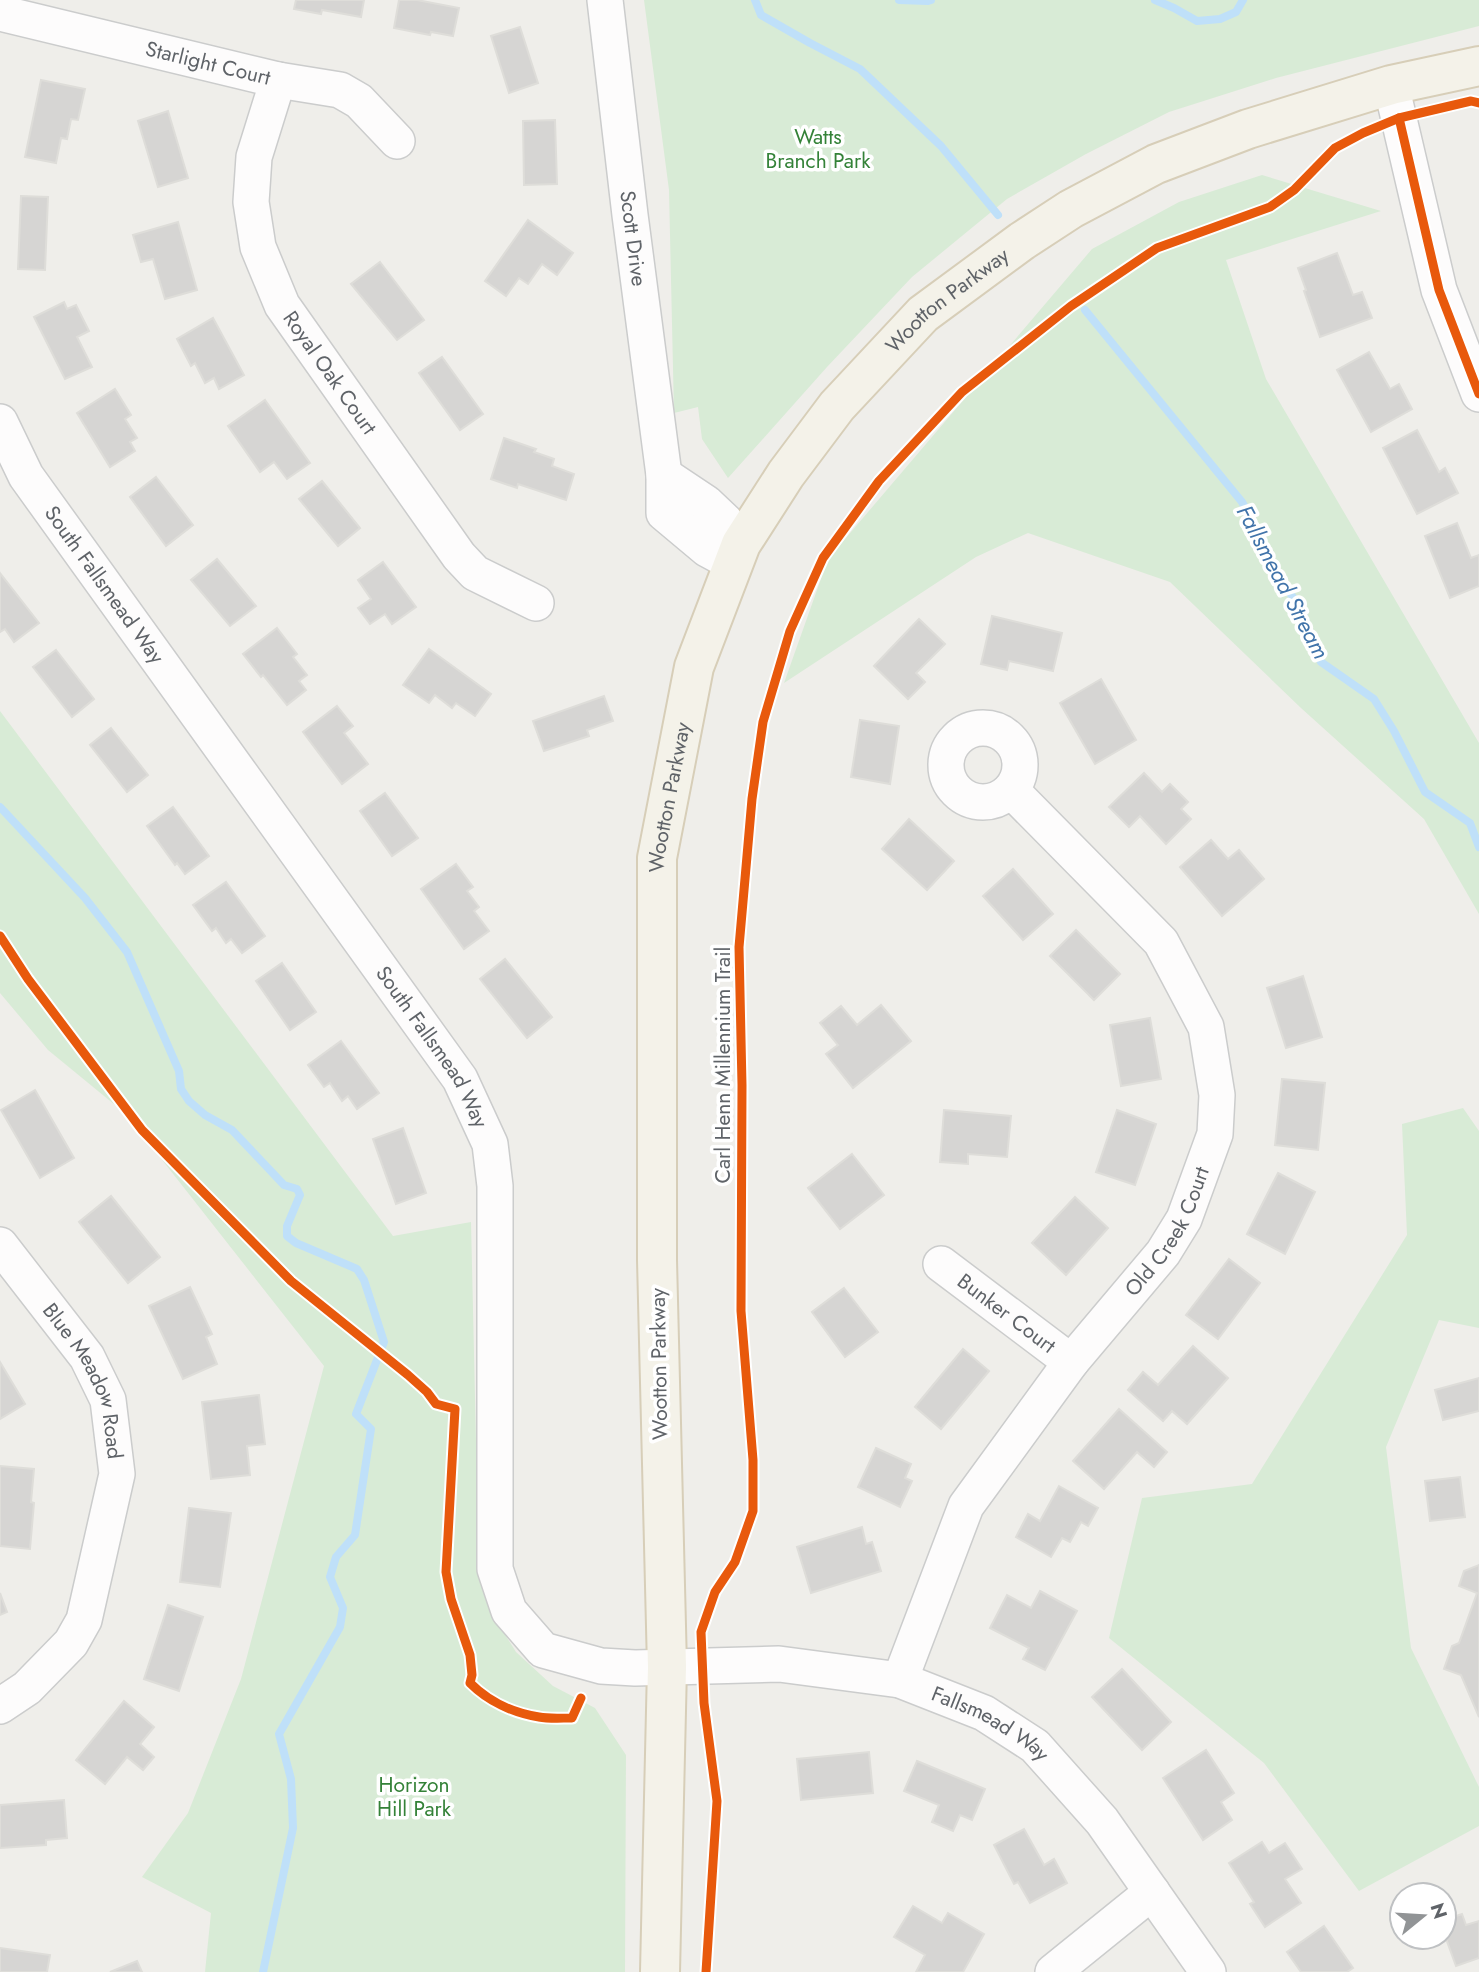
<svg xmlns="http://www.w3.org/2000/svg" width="1479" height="1972" font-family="Jost,sans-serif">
<rect width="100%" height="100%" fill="#efeeea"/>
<g fill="#d8ebd6">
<polygon points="644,0 1479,0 1479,26 1276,78 1169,112 1086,154 1007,199 912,277 827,367 728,478 702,439 698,407 674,413 669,190"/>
<polygon points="1262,175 1381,211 1226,260 1266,379 1479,743 1479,914 1424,819 1301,708 1170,582 1028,533 976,557 784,683 828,559 1092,249 1179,202"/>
<polygon points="0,711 393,1236 471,1222 479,1572 492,1614 516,1652 553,1686 595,1708 626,1755 625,1972 205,1972 211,1913 142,1877 188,1813 241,1679 324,1366 126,1114 48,1050 0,993"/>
<polygon points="1463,1108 1479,1131 1479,1328 1439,1320 1386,1447 1411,1648 1479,1787 1479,1826 1359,1891 1264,1763 1109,1638 1142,1498 1252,1484 1407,1235 1402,1124"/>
</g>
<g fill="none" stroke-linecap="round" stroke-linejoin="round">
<g stroke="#bfe0f9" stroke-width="8">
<polyline points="755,0 761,15 810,43 860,69 941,146 998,215"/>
<polyline points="899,0 928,1 931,0"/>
<polyline points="1155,0 1174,8 1197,21 1220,19 1236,12 1243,0"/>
<polyline points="1085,310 1242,502 1257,530 1276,576 1300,606 1321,662 1374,699 1394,731 1425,792 1470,823 1479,847"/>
<polyline points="0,807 85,898 127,952 179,1071 181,1089 189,1101 205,1115 232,1130 284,1185 297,1189 300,1195 287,1226 287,1236 296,1243 357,1269 364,1280 384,1342 356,1414 371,1429 355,1535 336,1557 330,1577 343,1608 340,1627 279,1734 291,1779 293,1828 263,1972"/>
</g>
</g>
<g fill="#d6d5d3" stroke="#deddd9" stroke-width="2">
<polygon points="296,0 364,0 361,17 322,10 321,14 294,9"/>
<polygon points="399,0 417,0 459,8 453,36 431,32 430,35 394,28"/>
<polygon points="520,27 538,83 509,93 491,36"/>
<polygon points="41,80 85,89 78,120 71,119 67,139 61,138 56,163 25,157"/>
<polygon points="168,111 188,178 158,187 138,121"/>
<polygon points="555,120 557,184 524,185 523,121"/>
<polygon points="21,196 48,197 45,270 18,269"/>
<polygon points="528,220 573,253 557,275 542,264 528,284 519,278 506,296 485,281"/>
<polygon points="178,222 197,290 165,299 153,259 141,262 133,235"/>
<polygon points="1337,253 1353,295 1362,292 1372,318 1320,337 1304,291 1306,290 1298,268"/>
<polygon points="380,262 424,320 397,340 351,284"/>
<polygon points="64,302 67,309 76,305 89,331 77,337 92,367 65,379 34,317"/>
<polygon points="213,318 244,375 219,389 214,378 205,383 195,363 191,366 177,339"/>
<polygon points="1369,352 1390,389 1399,384 1412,409 1371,432 1337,370"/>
<polygon points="442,357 483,414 460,430 419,373"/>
<polygon points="115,389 131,415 125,419 137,438 130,442 135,451 110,467 77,413"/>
<polygon points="265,400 310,463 287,479 274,462 260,472 228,426"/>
<polygon points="1417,430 1439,472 1445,468 1458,493 1417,514 1383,448"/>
<polygon points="504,438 536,449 534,452 554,459 552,466 574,474 566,500 518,484 517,488 491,479"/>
<polygon points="156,477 193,525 166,546 130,497"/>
<polygon points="322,481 360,528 338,546 299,499"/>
<polygon points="1457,523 1471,558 1479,555 1479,586 1450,598 1425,536"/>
<polygon points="217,559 256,606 230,626 191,580"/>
<polygon points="383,562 416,607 392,624 385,614 370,624 358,608 371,599 358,580"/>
<polygon points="0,573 39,623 14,642 5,629 0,632"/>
<polygon points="992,616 1062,633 1053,671 1009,661 1007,670 981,664"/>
<polygon points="919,619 945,644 916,673 925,682 908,699 874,666"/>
<polygon points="277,628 297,654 293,657 307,675 299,681 306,690 287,705 263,675 261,677 243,654"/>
<polygon points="429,649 491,694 475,716 456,703 452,708 435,695 429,703 403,685"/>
<polygon points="56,650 94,699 72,717 33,667"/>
<polygon points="1101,679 1136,740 1095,764 1060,703"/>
<polygon points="604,696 613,721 587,730 589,736 544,751 533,721"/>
<polygon points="337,706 353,726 344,733 368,764 342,784 303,732"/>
<polygon points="860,720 899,726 890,784 851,777"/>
<polygon points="111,728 148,775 127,792 90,745"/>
<polygon points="1144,773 1162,792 1170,784 1188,802 1181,809 1191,819 1166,844 1140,816 1129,827 1109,807"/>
<polygon points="385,793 418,838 392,856 360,811"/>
<polygon points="173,807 209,856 185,874 177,863 175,865 147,826"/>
<polygon points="909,819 954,861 927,890 882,849"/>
<polygon points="1211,840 1228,859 1239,850 1264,879 1222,916 1180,867"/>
<polygon points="456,864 473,887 467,891 479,907 474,911 489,931 464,949 421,889"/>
<polygon points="1013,869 1053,914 1023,940 983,896"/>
<polygon points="226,882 265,936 242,953 231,939 226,943 216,928 212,931 193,905"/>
<polygon points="1076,930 1120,974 1094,1000 1050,956"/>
<polygon points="505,959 552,1017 527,1038 480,979"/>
<polygon points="282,963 316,1012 290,1030 256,981"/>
<polygon points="1303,976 1322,1037 1286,1048 1267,988"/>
<polygon points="881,1005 911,1041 853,1088 826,1054 838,1045 820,1023 841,1006 857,1025"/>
<polygon points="1150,1018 1161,1079 1121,1086 1110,1025"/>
<polygon points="341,1041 379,1093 357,1109 348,1096 342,1101 330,1083 324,1087 308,1065"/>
<polygon points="1282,1079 1325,1083 1318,1150 1275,1145"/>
<polygon points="35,1090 74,1158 40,1178 1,1110"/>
<polygon points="944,1110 1011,1116 1007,1157 968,1154 968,1164 940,1162"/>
<polygon points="1117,1110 1156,1124 1135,1185 1096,1172"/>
<polygon points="403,1128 426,1193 396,1204 373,1139"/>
<polygon points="852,1154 884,1195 840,1229 808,1188"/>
<polygon points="1278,1173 1315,1192 1285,1254 1247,1234"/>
<polygon points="111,1196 160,1257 128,1283 79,1222"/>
<polygon points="1075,1197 1108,1228 1066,1275 1032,1243"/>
<polygon points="1229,1259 1260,1283 1218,1339 1186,1315"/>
<polygon points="190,1287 212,1334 206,1337 217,1364 183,1379 149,1306"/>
<polygon points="844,1288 878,1332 845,1357 812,1312"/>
<polygon points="1193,1346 1228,1378 1187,1424 1172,1411 1163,1421 1128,1390 1143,1372 1158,1385"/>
<polygon points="963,1349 989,1371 941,1429 915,1407"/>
<polygon points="0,1362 25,1404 0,1419"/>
<polygon points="1479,1378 1479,1411 1443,1420 1435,1390"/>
<polygon points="259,1395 265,1444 247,1446 250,1475 211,1479 202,1402"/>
<polygon points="1119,1409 1167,1452 1154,1467 1137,1452 1104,1489 1073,1461"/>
<polygon points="876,1448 911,1464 905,1478 912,1481 900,1507 858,1487"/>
<polygon points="0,1466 34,1469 31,1502 34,1503 30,1549 0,1546"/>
<polygon points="1460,1477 1465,1517 1430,1521 1425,1481"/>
<polygon points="1059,1486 1098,1508 1088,1526 1081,1522 1070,1542 1062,1538 1051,1557 1016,1537 1028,1514 1040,1521"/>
<polygon points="189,1508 231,1513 220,1587 180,1582"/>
<polygon points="862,1527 866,1544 872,1542 881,1571 811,1593 797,1547"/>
<polygon points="1479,1565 1479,1717 1461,1675 1444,1669 1452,1646 1459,1643 1477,1593 1459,1586 1464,1571"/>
<polygon points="1040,1591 1077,1611 1045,1670 1023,1659 1029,1648 990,1628 1007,1595 1031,1608"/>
<polygon points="0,1593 7,1612 0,1615"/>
<polygon points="168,1605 203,1617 179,1691 144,1679"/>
<polygon points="1122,1669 1171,1722 1142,1750 1092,1697"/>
<polygon points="124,1701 154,1727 140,1744 154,1757 143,1770 127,1757 105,1784 76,1760"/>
<polygon points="1206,1750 1234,1793 1221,1802 1232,1820 1203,1840 1163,1778"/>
<polygon points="869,1752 873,1793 801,1800 797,1759"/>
<polygon points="917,1761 985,1789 972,1820 960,1815 953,1831 932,1822 939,1805 904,1791"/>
<polygon points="64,1800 67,1838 46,1840 46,1845 0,1848 0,1805"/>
<polygon points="1024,1829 1044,1865 1054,1859 1067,1883 1030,1903 1018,1882 1014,1884 994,1845"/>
<polygon points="1262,1842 1269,1853 1285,1843 1302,1869 1285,1879 1301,1903 1265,1927 1250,1904 1254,1902 1229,1863"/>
<polygon points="913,1906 942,1923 948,1913 984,1934 963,1972 916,1972 925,1955 894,1937"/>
<polygon points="1462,1914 1466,1925 1479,1921 1479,1958 1456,1966 1444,1933 1444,1920"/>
<polygon points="1324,1926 1353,1968 1347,1972 1301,1972 1287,1952"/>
<polygon points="0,1948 50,1955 47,1972 0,1972"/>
<polygon points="137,1961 142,1972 110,1972"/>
</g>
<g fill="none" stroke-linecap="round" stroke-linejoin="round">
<g stroke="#cbcccc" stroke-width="38">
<g id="minor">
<path id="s1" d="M 605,0 L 630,215 L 664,475 L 664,513 L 707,549 L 733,563"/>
<path id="s2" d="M 0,13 L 278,80 L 340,90 L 359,101 L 397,141"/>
<path id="s3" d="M 278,80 L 254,157 L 251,202 L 258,247 L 282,305 L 459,556 L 475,573 L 536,603"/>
<polyline points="1391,85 1439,290 1479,394"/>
<path id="s4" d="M 0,422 L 26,476 L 460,1079 L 490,1144 L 495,1186 L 495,1569 L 509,1611 L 543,1650 L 601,1666 L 635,1668 L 779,1664 L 900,1680 L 984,1713 L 1035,1746 L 1102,1821 L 1208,1972"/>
<polyline points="664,475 706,503 725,521 741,544"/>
<circle cx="983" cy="765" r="37"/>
<path id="s5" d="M 0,1245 L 87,1357 L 108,1400 L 117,1474 L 84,1620 L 71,1643 L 27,1688 L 0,1706"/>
<path id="s6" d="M 941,1264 L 1071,1362"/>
<path id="s7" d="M 900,1680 L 966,1506 L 1071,1362 L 1163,1253 L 1184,1219 L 1215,1134 L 1217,1095 L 1206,1027 L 1161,942 L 1011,790"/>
<polyline points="1053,1972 1152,1892"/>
</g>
</g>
<g stroke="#d7ceb8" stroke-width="42">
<g id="major">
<path id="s8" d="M 660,1972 L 667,1667 L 657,1260 L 657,858 L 694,667 L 741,544 L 786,474 L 837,406 L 923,314 L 1022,241 L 1071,209 L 1156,164 L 1248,129 L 1391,85 L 1479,66"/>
</g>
</g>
<use href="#minor" stroke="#fdfcfc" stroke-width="35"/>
<use href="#major" stroke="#f4f2e9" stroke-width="38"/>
<g stroke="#fff" stroke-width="13">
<g id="cycleway">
<polyline points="1399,118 1439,290 1479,394"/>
<path d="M 0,936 L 28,979 L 142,1130 L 291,1281 L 408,1375 L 427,1392 L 436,1404 L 455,1409 L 446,1572 L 451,1599 L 470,1655 L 472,1675 L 470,1683 C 488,1701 513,1713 539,1717 C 549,1719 561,1718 572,1718 L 581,1698"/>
<polyline points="706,1972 717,1801 704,1703 701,1632 715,1592 735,1562 753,1511 753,1460 741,1311 742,1085 739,947 752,799 763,722 790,631 823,558 879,481 962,392 1071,306 1157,248 1270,207 1294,190 1335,148 1363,133 1399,118 1471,101 1479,103"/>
</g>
</g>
<use href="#cycleway" stroke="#e8590c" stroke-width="9"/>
</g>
<g text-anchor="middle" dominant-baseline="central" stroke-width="7" stroke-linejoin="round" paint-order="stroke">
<g font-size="21" fill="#5f6368" stroke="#fff">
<text stroke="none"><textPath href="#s2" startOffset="214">Starlight Court</textPath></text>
<text stroke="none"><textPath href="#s1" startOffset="240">Scott Drive</textPath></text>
<text stroke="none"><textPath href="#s8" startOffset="1762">Wootton Parkway</textPath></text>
<text stroke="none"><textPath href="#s3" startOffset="317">Royal Oak Court</textPath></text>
<text stroke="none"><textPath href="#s4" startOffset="194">South Fallsmead Way</textPath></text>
<text stroke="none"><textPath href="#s8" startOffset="1176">Wootton Parkway</textPath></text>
<text stroke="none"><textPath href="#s4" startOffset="761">South Fallsmead Way</textPath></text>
<text transform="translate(723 1065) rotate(-90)">Carl Henn Millennium Trail</text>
<text stroke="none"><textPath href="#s7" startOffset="528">Old Creek Court</textPath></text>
<text stroke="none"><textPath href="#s6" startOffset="82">Bunker Court</textPath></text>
<text transform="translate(659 1364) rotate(-91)">Wootton Parkway</text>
<text stroke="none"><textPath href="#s5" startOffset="163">Blue Meadow Road</textPath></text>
<text stroke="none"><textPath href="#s4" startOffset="1857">Fallsmead Way</textPath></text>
</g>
<g font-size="21" fill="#348238" stroke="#fff">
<text x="818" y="137">Watts<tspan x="818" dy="24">Branch Park</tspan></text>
<text x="414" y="1785">Horizon<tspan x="414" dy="24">Hill Park</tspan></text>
</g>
<g font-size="23" font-style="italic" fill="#4174aa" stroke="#fff">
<text transform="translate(1283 582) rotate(62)">Fallsmead Stream</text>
</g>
</g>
<g transform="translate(1423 1916) rotate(72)"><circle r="33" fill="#ffffff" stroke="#bfc1c3" stroke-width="2"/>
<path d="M0-5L12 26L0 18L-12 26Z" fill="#919496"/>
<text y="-10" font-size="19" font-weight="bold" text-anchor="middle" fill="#5f6368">N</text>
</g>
</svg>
